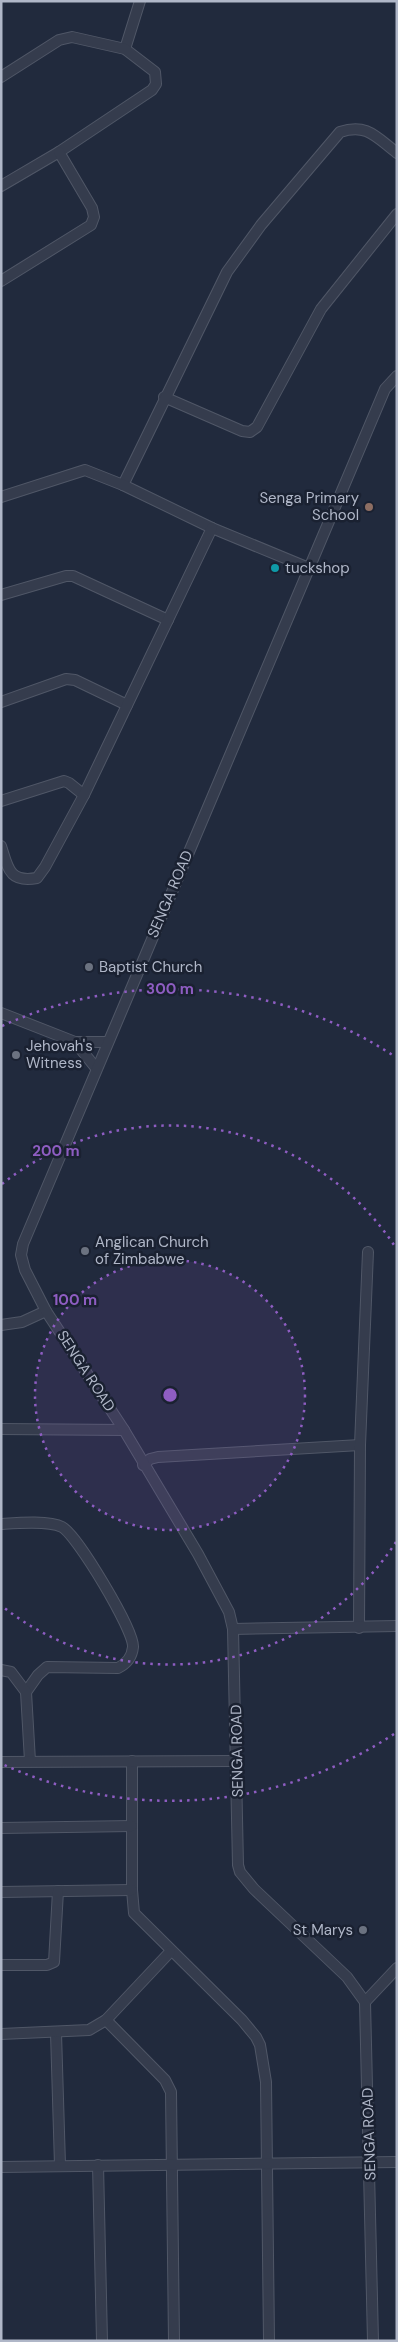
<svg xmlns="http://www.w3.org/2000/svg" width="398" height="2342" font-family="'DM Sans',sans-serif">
<rect width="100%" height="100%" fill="#212a3d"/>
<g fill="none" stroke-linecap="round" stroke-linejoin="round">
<g stroke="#505767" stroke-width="12">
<g id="street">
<polyline points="125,49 140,1"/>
<polyline points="1,77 59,40 72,37 125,49 155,72 156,84 152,90 59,152 1,186"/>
<polyline points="1,281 91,225 94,217 92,208 59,152"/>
<polyline points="164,397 242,431 250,432 257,427 321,309 397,214"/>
<path d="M 123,485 L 227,272 L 261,225 L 340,132 C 367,123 376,137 397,153"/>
<polyline points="1,497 85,470 123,485 212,528 309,568"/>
<polyline points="1,595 66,576 73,576 168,620"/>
<polyline points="1,702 66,679 75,680 127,705"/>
<polyline points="1,801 64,781 69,783 84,795"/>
<path d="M 1,846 C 8,868 9,883 37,878 L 45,867 L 84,795 L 212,528"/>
<polyline points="1,1013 75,1042 96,1068"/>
<polyline points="75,1042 108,1042"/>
<polyline points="1,1325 22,1322 46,1311"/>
<polyline points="1,1429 124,1430"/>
<polyline points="143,1465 150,1459 158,1457 360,1445"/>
<path d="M 1,1524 C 16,1523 49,1520 62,1527 C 77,1535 134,1630 133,1647 C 132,1657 126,1664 118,1668 L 47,1667 L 38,1675 L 26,1692"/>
<polyline points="359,1628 360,1445 368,1252"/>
<polyline points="233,1629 397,1626"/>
<polyline points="1,1670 11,1672 26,1692 30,1761"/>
<polyline points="132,1761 132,1890 134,1913 242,2020 256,2037 260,2045 266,2082 269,2341"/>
<polyline points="1,1762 237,1761"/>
<polyline points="1,1828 132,1826"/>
<polyline points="1,1892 132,1890"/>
<polyline points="1,1965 47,1965 54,1962 58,1891"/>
<polyline points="365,2002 397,1968"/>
<polyline points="106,2020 165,2080 171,2092 174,2341"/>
<polyline points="56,2033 60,2165"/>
<polyline points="1,2034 89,2030 106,2020 170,1952"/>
<polyline points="98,2165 102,2341"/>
<polyline points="1,2167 397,2162"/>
<polyline points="373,2341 365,2002 347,1977 254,1889 240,1872 238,1865 233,1629 229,1612 198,1554 124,1430 46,1311 25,1270 21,1255 23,1244 385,389 397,376"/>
</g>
</g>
<use href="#street" stroke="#353c4d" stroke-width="10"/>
</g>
<circle cx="170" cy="1395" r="135" fill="#8e5dc2" fill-opacity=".12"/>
<g fill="none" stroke="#8e5dc2" stroke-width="2.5" stroke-dasharray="2.5 5">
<circle cx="170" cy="1395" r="135"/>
<path d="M396 1542A270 270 0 0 1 2 1606M2 1184A270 270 0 0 1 396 1248"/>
<path d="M394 1734A406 406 0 0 1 2 1764M2 1026A406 406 0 0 1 394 1056"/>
</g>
<circle fill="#8d6e63" stroke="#1a2131" stroke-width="2" cx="369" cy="507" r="5"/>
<circle fill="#0f9aa8" stroke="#1a2131" stroke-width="2" cx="275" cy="568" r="5"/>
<g fill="#6b7280" stroke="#1a2131" stroke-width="2">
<circle cx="89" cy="967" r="5"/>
<circle cx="16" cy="1055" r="5"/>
<circle cx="85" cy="1251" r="5"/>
<circle cx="363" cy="1930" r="5"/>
</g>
<g text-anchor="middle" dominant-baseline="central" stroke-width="5" stroke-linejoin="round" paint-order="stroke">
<g font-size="15" fill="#b0b7c8" stroke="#1a2131" text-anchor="start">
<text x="359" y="498" text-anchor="end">Senga Primary<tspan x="359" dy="17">School</tspan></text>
<text x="285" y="568">tuckshop</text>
<text x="99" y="967">Baptist Church</text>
<text x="26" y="1046">Jehovah's<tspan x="26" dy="17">Witness</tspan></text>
<text x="95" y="1242">Anglican Church<tspan x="95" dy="17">of Zimbabwe</tspan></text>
<text x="353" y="1930" text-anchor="end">St Marys</text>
</g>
<g font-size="15" fill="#b0b7c8" stroke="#1a2131">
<text transform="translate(170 894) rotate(-67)">SENGA ROAD</text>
<text transform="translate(86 1371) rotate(57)">SENGA ROAD</text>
<text transform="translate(237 1751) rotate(-91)">SENGA ROAD</text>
<text transform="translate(369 2134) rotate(-92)">SENGA ROAD</text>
</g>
</g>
<circle cx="170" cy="1395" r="8" fill="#8e5dc2" stroke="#1a2131" stroke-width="2.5"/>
<g font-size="15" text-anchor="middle" font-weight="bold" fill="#8e5dc2" stroke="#1a2131" stroke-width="5" stroke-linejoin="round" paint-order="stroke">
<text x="170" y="994">300 m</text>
<text x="56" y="1156">200 m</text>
<text x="75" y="1305">100 m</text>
</g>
<rect width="398" height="2342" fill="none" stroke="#b0b7c8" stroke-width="5"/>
</svg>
